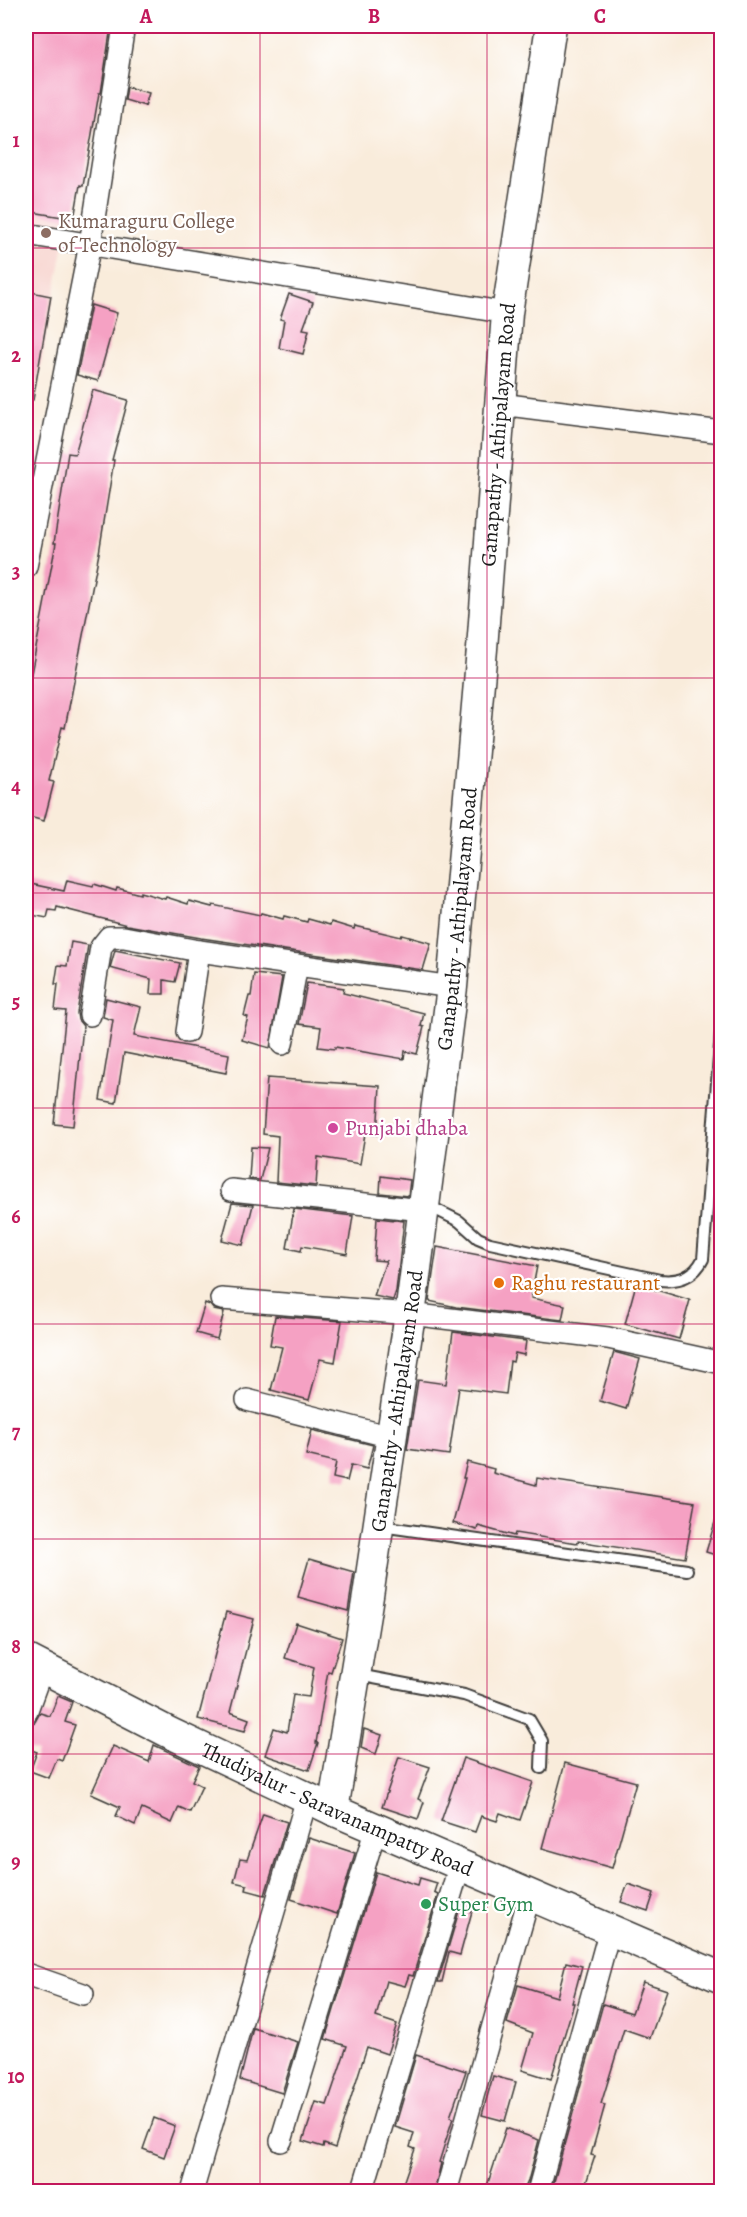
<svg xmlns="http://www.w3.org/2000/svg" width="747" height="2217" font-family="Alegreya,serif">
<rect width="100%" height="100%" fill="#fff"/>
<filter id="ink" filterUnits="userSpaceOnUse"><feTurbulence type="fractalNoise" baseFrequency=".0167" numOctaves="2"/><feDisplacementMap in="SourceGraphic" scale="12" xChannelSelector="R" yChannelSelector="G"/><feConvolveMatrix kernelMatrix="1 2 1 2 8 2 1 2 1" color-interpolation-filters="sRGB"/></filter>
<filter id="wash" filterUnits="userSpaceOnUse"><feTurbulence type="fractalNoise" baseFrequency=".008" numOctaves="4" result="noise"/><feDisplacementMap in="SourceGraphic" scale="24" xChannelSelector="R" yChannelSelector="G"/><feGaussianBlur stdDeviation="1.35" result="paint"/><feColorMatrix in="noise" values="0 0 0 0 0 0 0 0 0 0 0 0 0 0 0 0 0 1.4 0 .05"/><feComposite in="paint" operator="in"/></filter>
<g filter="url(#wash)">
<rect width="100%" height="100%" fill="#f9ecdb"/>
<polygon fill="#f7d0ca" points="26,26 106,26 26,441"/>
<g id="blocks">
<g fill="#f5a1c3">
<polygon points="26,26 111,26 101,93 99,93 83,186 80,185 74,219 26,211"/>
<polygon points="127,87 149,93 145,106 125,100"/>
<polygon points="26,291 51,296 33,400 26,400"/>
<polygon points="289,294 313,302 303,329 309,330 303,354 279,348 284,320 280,319"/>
<polygon points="91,305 117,313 98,381 77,375"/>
<polygon points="93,390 128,400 112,460 114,460 99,553 65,728 62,727 49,781 54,782 44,821 26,816 26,700 56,543 54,543 68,453 75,454"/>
<polygon points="67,880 93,886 94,884 116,891 117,888 140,894 140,892 165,899 166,897 188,904 189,901 212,907 213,905 260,915 261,913 283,919 284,916 307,922 308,919 330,925 331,922 354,929 355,926 401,937 402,935 431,943 423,970 201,938 127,925 57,907 56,911 49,910 47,918 26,914 26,883 64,891"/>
<polygon points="71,942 88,945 77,1013 78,1020 83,1026 73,1126 54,1124 66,1011 55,1010 58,984 55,984 58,965 67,966"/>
<polygon points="115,950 180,963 175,982 164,980 164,994 150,994 151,979 110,968"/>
<polygon points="254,974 282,977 270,1048 242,1040 248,1017 244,1016 249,996 251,996"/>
<polygon points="307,983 344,988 343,993 424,1013 421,1026 424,1027 417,1054 405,1051 404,1059 335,1047 335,1049 318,1047 321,1027 299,1024"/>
<polygon points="106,998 141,1007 134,1036 229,1054 226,1073 124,1053 116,1103 100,1100 113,1020 103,1017"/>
<polygon points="267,1078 380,1086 377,1135 365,1134 360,1164 318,1157 316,1186 276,1182 278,1136 263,1134"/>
<polygon points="251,1147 268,1148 260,1180 249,1179"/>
<polygon points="381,1176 410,1180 408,1196 380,1193"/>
<polygon points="232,1203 253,1205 243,1245 222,1240"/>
<polygon points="294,1209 353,1216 347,1254 302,1246 301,1251 287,1248"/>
<polygon points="377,1218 404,1221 396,1291 393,1300 374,1296 386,1261 374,1260"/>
<polygon points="437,1247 537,1266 531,1298 565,1305 562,1320 456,1307 429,1301"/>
<polygon points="636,1284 690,1300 679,1339 625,1324"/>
<polygon points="205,1303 210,1305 214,1310 224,1312 217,1339 196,1333"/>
<polygon points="275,1316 342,1321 335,1362 320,1359 309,1400 271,1390 282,1347 270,1345"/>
<polygon points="453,1332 526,1341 524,1355 515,1353 513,1362 510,1361 506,1394 459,1388 449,1455 407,1449 418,1380 446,1384"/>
<polygon points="614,1352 640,1359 626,1409 600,1401"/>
<polygon points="312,1430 373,1445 367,1469 351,1465 347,1481 333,1478 336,1462 306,1455"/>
<polygon points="467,1462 494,1469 493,1473 536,1485 537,1478 695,1502 685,1558 578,1541 577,1543 515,1533 514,1536 478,1526 477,1530 453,1523 465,1478 463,1478"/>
<polygon points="718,1512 722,1512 722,1557 706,1552"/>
<polygon points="309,1559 354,1572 348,1611 298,1597"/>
<polygon points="226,1612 254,1619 230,1712 249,1719 245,1731 198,1719"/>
<polygon points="296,1623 342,1638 331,1672 328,1671 316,1743 318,1743 309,1770 265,1755 274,1728 287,1732 293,1695 309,1697 314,1667 285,1658"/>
<polygon points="58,1696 72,1702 65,1722 75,1725 62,1761 57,1759 49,1778 30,1771 37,1752 26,1748 26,1730 27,1726 35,1722 40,1713 50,1716"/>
<polygon points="364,1729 382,1735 376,1754 361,1748"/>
<polygon points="154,1745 199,1766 192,1781 202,1786 190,1812 179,1807 172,1823 142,1809 135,1825 116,1816 120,1807 91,1794 113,1746 149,1762"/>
<polygon points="399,1757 430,1767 418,1799 424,1802 418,1819 382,1807"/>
<polygon points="463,1758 533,1782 520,1820 500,1813 497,1821 481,1816 475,1832 441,1821"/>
<polygon points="565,1763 636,1782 612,1868 542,1848"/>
<polygon points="263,1814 287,1822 265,1895 246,1890 247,1885 234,1882 240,1859 247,1860"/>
<polygon points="309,1838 355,1853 337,1914 291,1899"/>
<polygon points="376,1872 418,1885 420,1878 437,1883 434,1892 438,1894 413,1976 409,1975 405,1986 386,1981 376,2017 397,2024 387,2054 367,2047 335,2148 324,2144 323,2147 303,2141 316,2102 327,2105 347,2046 325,2039"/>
<polygon points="628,1884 654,1893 648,1911 621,1902"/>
<polygon points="462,1901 474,1904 460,1955 449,1952 442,1982 438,1982"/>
<polygon points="566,1962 582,1966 572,2003 574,2003 551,2079 522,2070 533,2033 507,2023 518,1985 557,1997"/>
<polygon points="643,1982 667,1990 650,2038 624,2029 601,2104 605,2105 591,2155 595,2156 583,2192 558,2192 552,2189 603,2004 632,2013"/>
<polygon points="253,2028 298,2042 282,2093 240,2080"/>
<polygon points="416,2055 466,2071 450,2117 453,2118 439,2162 441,2163 434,2192 400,2192 415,2149 410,2147 414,2133 395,2127"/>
<polygon points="493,2076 516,2082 505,2121 482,2115"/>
<polygon points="154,2118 175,2126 164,2157 143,2149"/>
<polygon points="506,2128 539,2140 528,2181 523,2192 485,2192"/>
</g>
</g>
</g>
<g filter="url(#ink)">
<use href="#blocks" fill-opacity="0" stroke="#3d3b39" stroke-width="1.5"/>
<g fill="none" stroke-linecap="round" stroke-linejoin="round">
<g stroke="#3d3b39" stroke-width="14">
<g id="lane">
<path d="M 427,1205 L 459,1221 L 478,1238 L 490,1243 L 660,1280 C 679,1282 694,1277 703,1259 L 722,1019"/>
<polyline points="381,1526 687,1570"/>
<polyline points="358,1675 464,1695 529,1719 542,1741 541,1768"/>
</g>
</g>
<g stroke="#3d3b39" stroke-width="24">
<g id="street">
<polyline points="26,234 507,313"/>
<polyline points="500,404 722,432"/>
<polyline points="26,567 90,244 124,26"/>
<polyline points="90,1015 101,947 109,937 124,937 199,951 452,987"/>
<polyline points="187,1032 199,951"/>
<polyline points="282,1044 297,965"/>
<polyline points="231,1190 423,1210"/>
<polyline points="221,1299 410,1314 608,1338 722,1363"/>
<polyline points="247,1400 391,1437"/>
<polyline points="26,1713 42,1669"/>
<polyline points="26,1974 83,1994"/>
<polyline points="281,2141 376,1828"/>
<polyline points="192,2192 307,1798"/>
<polyline points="362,2192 460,1864"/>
<polyline points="446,2192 530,1894"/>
<polyline points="538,2192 610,1929"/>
</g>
</g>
<g stroke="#3d3b39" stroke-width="33">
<g id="secondary">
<path id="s1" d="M 26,1659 L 170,1733 L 333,1810 L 722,1978"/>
<path id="s2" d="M 333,1810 L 368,1596 L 412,1300 L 452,987 L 482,649 L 507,313 L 551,26"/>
</g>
</g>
<use href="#lane" stroke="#fff" stroke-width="10"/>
<use href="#street" stroke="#fff" stroke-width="21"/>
<use href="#secondary" stroke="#fff" stroke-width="30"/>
</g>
</g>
<path fill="none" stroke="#c2185b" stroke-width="1.5" stroke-opacity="0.55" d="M 260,26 L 260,2192M 487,26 L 487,2192M 26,248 L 722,248M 26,463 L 722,463M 26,678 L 722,678M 26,893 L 722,893M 26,1108 L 722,1108M 26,1324 L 722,1324M 26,1539 L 722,1539M 26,1754 L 722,1754M 26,1969 L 722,1969"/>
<circle fill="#8d6e63" stroke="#fff" stroke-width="2" cx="46" cy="233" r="6"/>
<circle fill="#d1479c" stroke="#fff" stroke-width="2" cx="333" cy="1128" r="6"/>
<circle fill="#e8710a" stroke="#fff" stroke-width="2" cx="499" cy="1283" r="6"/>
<circle fill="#2e9e5b" stroke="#fff" stroke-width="2" cx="426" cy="1904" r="6"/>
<g text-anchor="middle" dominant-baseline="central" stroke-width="4.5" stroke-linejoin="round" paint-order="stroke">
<g font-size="21" fill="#785e54" stroke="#fff" text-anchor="start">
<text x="58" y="221">Kumaraguru College<tspan x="58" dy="24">of Technology</tspan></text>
</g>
<g font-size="21" fill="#1c1c1c" stroke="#fff">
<text stroke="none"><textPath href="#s2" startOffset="1386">Ganapathy - Athipalayam Road</textPath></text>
<text stroke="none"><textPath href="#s2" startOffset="900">Ganapathy - Athipalayam Road</textPath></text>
<text stroke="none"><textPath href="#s2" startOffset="414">Ganapathy - Athipalayam Road</textPath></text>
<text stroke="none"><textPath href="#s1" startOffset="346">Thudiyalur - Saravanampatty Road</textPath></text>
</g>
<g font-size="21" fill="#b23c85" stroke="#fff" text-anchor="start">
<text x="345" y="1128">Punjabi dhaba</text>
</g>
<g font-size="21" fill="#c56008" stroke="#fff" text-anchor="start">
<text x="511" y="1283">Raghu restaurant</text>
</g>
<g font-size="21" fill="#27864d" stroke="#fff" text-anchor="start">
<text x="438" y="1904">Super Gym</text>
</g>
</g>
<rect width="747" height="2217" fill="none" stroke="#fff" stroke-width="66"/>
<rect x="33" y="33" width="681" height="2151" fill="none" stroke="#c2185b" stroke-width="2"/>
<g font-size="20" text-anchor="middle" font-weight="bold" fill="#c2185b">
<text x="146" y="23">A</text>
<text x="374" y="23">B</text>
<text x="600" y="23">C</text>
<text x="16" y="147">1</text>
<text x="16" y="362">2</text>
<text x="16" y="578">3</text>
<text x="16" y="793">4</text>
<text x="16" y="1008">5</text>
<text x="16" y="1223">6</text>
<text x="16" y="1438">7</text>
<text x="16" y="1653">8</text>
<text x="16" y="1868">9</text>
<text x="16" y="2083">10</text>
</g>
</svg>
